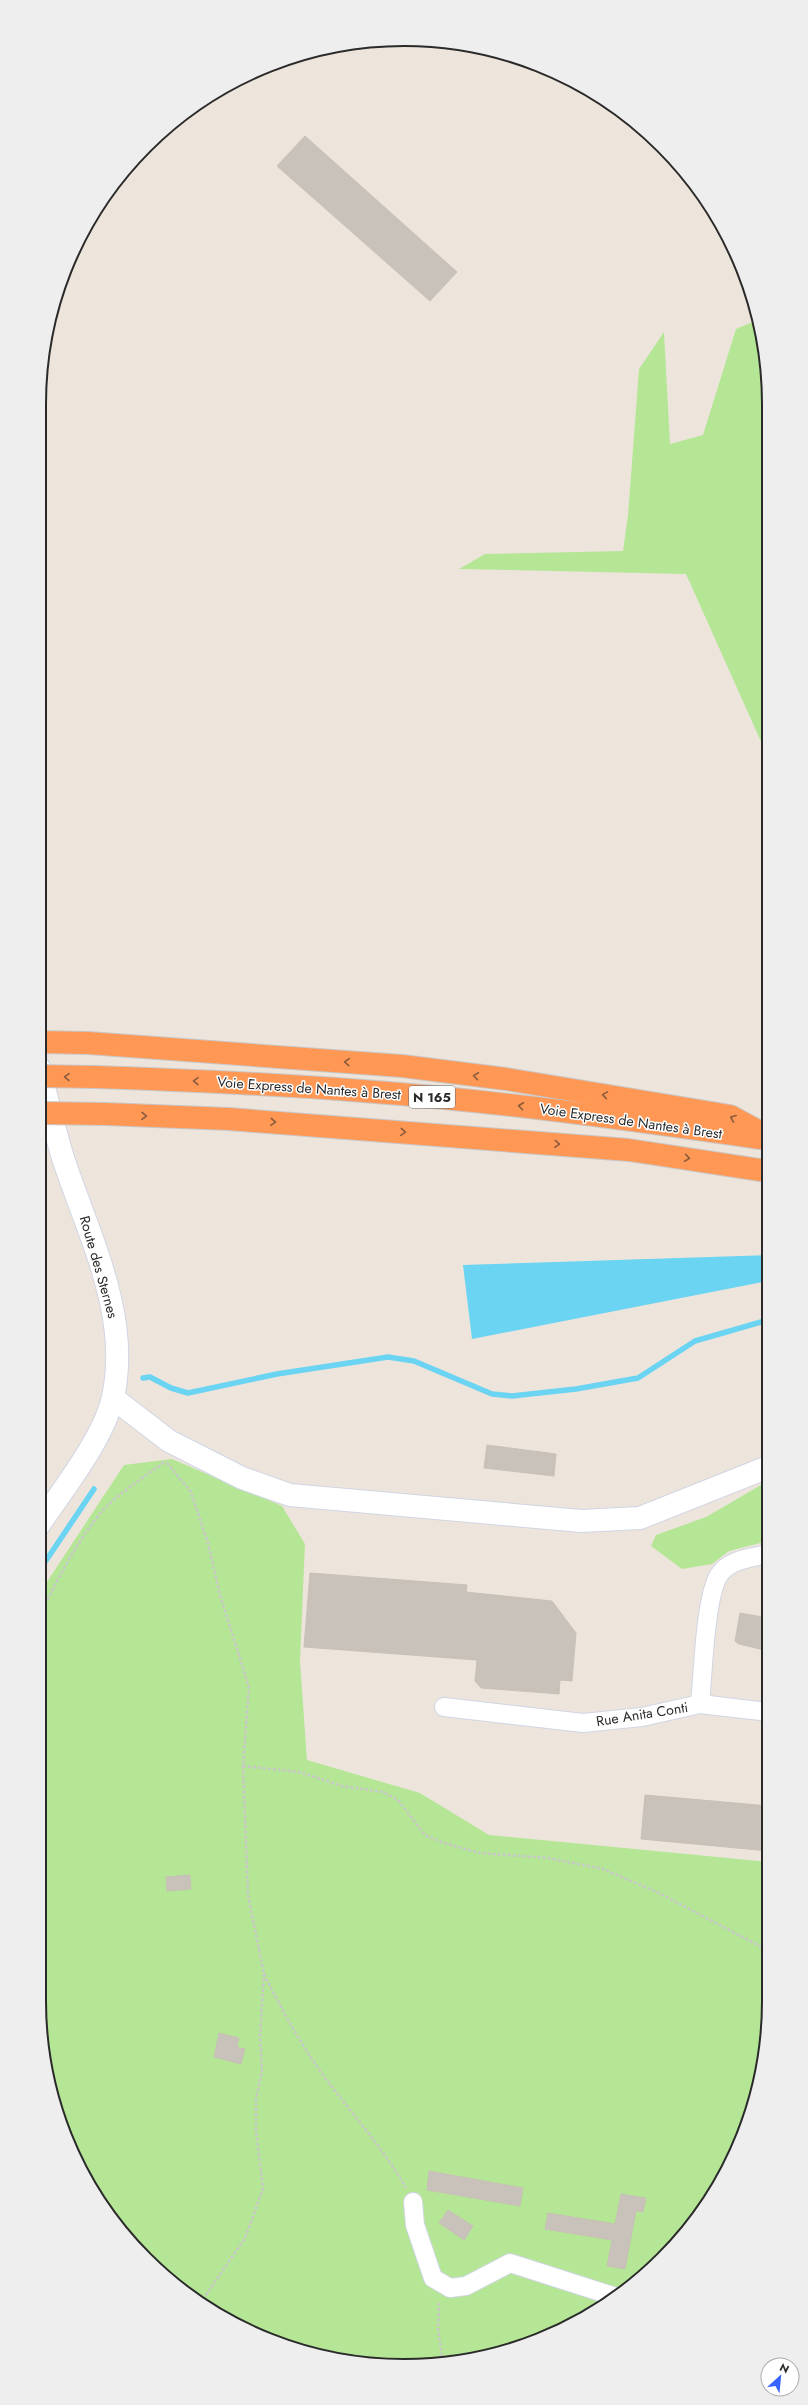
<svg xmlns="http://www.w3.org/2000/svg" width="808" height="2405" font-family="Jost,sans-serif">
<rect width="100%" height="100%" fill="#ede5dc"/>
<g fill="#b4e696">
<polygon points="755,321 766,356 767,755 686,574 459,569 485,554 623,551 628,515 639,369 664,332 670,444 703,435 736,329"/>
<polygon points="172,1459 282,1506 305,1544 300,1661 307,1760 420,1793 489,1835 769,1862 769,2001 762,2072 741,2140 708,2204 662,2259 607,2304 498,2354 428,2365 357,2363 242,2328 182,2291 130,2242 67,2140 46,2072 39,2001 39,1594 124,1465"/>
<polygon points="768,1481 768,1541 729,1551 712,1564 682,1569 651,1546 656,1535 706,1517"/>
</g>
<polygon fill="#6bd4f3" points="768,1255 768,1281 472,1339 463,1265"/>
<g fill="none" stroke-linecap="round" stroke-linejoin="round">
<g stroke="#6bd4f3" stroke-width="5.5">
<polyline points="143,1378 150,1377 171,1388 188,1393 277,1374 388,1357 414,1361 492,1394 512,1396 576,1389 638,1378 695,1341 768,1320"/>
<polyline points="39,1571 94,1489"/>
</g>
</g>
<g fill="#c8c2bb" stroke="#c8c1b5">
<polygon points="305,136 457,272 430,301 277,166"/>
<polygon points="487,1445 556,1454 554,1476 484,1468"/>
<polygon points="310,1573 467,1585 466,1592 552,1601 576,1633 572,1681 560,1680 559,1694 481,1688 475,1681 477,1660 304,1647"/>
<polygon points="740,1613 768,1618 768,1651 739,1644 735,1641"/>
<polygon points="645,1795 769,1806 769,1851 641,1839"/>
<polygon points="190,1875 191,1889 167,1891 166,1877"/>
<polygon points="219,2033 239,2038 237,2047 245,2049 241,2064 214,2057"/>
<polygon points="429,2171 523,2188 520,2206 427,2190"/>
<polygon points="621,2194 646,2198 643,2212 636,2211 625,2269 607,2266 612,2240 545,2229 548,2213 615,2224"/>
<polygon points="448,2210 473,2226 464,2240 439,2223"/>
</g>
<g fill="none" stroke-linecap="round" stroke-linejoin="round">
<g stroke="#d1d5e4" stroke-width="20">
<g id="street">
<path d="M 700,1704 C 703,1675 705,1597 719,1575 C 729,1559 752,1558 768,1554"/>
<polyline points="444,1707 583,1723 642,1717 700,1704 768,1712"/>
<polyline points="413,2202 415,2225 433,2278 450,2288 466,2286 510,2263 616,2297"/>
</g>
</g>
<g stroke="#d1d5e4" stroke-width="24">
<g id="secondary">
<path d="M 39,1068 C 47,1098 54,1128 63,1158 C 88,1234 131,1315 113,1397 C 104,1438 63,1489 39,1525"/>
<polyline points="113,1398 169,1441 242,1478 290,1495 581,1521 640,1518 768,1467"/>
</g>
</g>
<g stroke="#c8c8c8" stroke-width="24">
<g id="highway">
<polyline points="39,1042 88,1043 402,1066 506,1079 730,1116 767,1136"/>
<path d="M 95,1077 C 185,1080 274,1084 363,1091 C 496,1101 628,1119 760,1138"/>
<polyline points="105,1114 229,1119 629,1150 767,1171"/>
</g>
</g>
<g stroke="#c8c8c8" stroke-width="2.5" stroke-dasharray="3 2" stroke-linecap="butt">
<polyline points="167,1463 191,1492 208,1543 220,1595 249,1687 243,1766 248,1895 264,1974 260,2035 262,2071 256,2099 256,2130 263,2189 245,2238 201,2302"/>
<path d="M 39,1618 C 55,1583 86,1522 116,1498 C 132,1485 149,1473 166,1461"/>
<polyline points="243,1766 299,1772 342,1786 383,1792 398,1800 425,1835 444,1843 480,1853 548,1858 603,1869 657,1892 769,1951"/>
<path d="M 264,1974 C 279,2004 295,2034 314,2062 C 343,2105 380,2142 406,2188"/>
<polyline points="439,2303 438,2329 443,2363"/>
</g>
<use href="#street" stroke="#fff" stroke-width="18"/>
<use href="#secondary" stroke="#fff" stroke-width="22"/>
<use href="#highway" stroke="#ff9855" stroke-width="22"/>
<g stroke="#c8c8c8" stroke-width="24" stroke-linecap="butt">
<g id="highway-bridge">
<polyline points="39,1076 95,1077"/>
<polyline points="39,1113 105,1114"/>
</g>
</g>
<use href="#highway-bridge" stroke="#ff9855" stroke-width="22"/>
</g>
<defs><path id="oneway-chevron" d="M-2-3.5L2.5 0L-2 3.5" fill="none" stroke-width="1.6" stroke-linecap="round" stroke-linejoin="round"/></defs>
<g stroke="#8a5c3d">
<use href="#oneway-chevron" transform="translate(347 1062) rotate(-176)"/>
<use href="#oneway-chevron" transform="translate(476 1076) rotate(-172)"/>
<use href="#oneway-chevron" transform="translate(67 1077) rotate(-179)"/>
<use href="#oneway-chevron" transform="translate(196 1081) rotate(-178)"/>
<use href="#oneway-chevron" transform="translate(605 1095) rotate(-171)"/>
<use href="#oneway-chevron" transform="translate(521 1106) rotate(-173)"/>
<use href="#oneway-chevron" transform="translate(144 1116) rotate(2)"/>
<use href="#oneway-chevron" transform="translate(733 1118) rotate(-157)"/>
<use href="#oneway-chevron" transform="translate(273 1122) rotate(4)"/>
<use href="#oneway-chevron" transform="translate(403 1132) rotate(4)"/>
<use href="#oneway-chevron" transform="translate(557 1144) rotate(4)"/>
<use href="#oneway-chevron" transform="translate(687 1158) rotate(8)"/>
</g>
<g text-anchor="middle" dominant-baseline="central" stroke-width="3" stroke-linejoin="round" paint-order="stroke">
<rect fill="#fff" stroke="#6a6a6a" stroke-width="1" x="409" y="1086" width="46" height="22" rx="3"/>
<g font-size="13" font-weight="bold" fill="#2a2a2a">
<text x="432" y="1097">N 165</text>
</g>
<g font-size="14" fill="#2a2a2a" stroke="#fff">
<text transform="translate(309 1088) rotate(4)">Voie Express de Nantes à Brest</text>
<text transform="translate(631 1121) rotate(8)">Voie Express de Nantes à Brest</text>
<text transform="translate(99 1267) rotate(74)">Route des Sternes</text>
<text transform="translate(642 1714) rotate(-9)">Rue Anita Conti</text>
</g>
</g>
<path d="M0 0H808V2405H0ZM404 46H404A358 358 0 0 1 762 404V2001A358 358 0 0 1 404 2359H404A358 358 0 0 1 46 2001V404A358 358 0 0 1 404 46Z" fill="#eee" fill-rule="evenodd"/>
<path fill="none" stroke="#2a2a2a" stroke-width="2" d="M404 46H404A358 358 0 0 1 762 404V2001A358 358 0 0 1 404 2359H404A358 358 0 0 1 46 2001V404A358 358 0 0 1 404 46Z"/>
<g transform="translate(780 2377) rotate(27)"><circle r="19" fill="#ffffff" stroke="#aaaaaa"/>
<path d="M0-3L7 15L0 10L-7 15Z" fill="#3764ff"/>
<text y="-6" font-size="11" font-weight="bold" text-anchor="middle" fill="#2a2a2a">N</text>
</g>
</svg>
